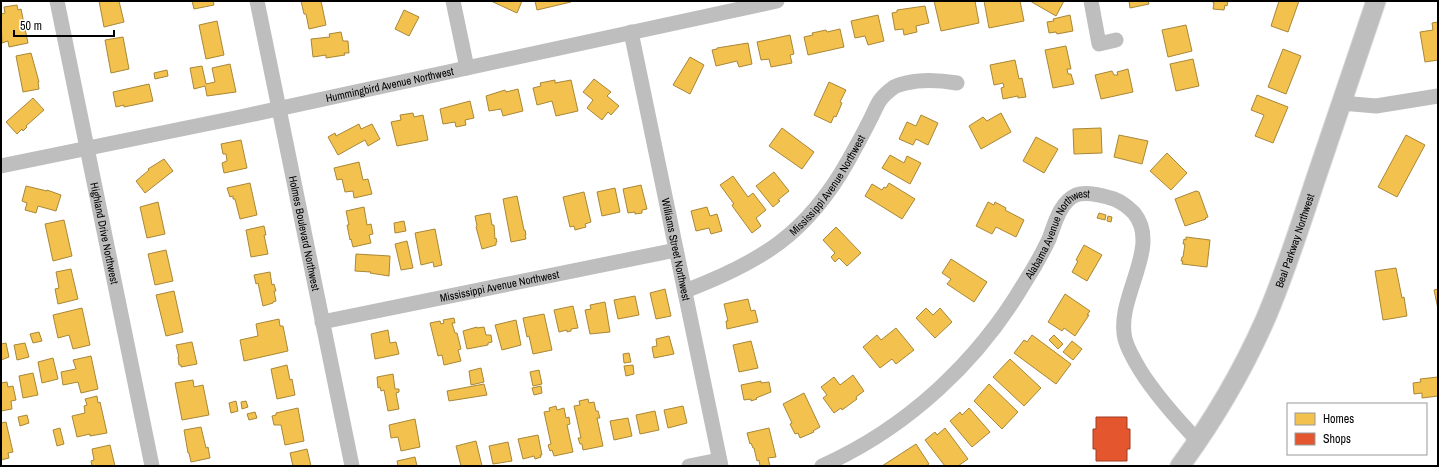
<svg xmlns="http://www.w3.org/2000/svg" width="1439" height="467" font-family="'Archivo Narrow',sans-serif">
<rect width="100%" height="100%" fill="#fff"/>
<g fill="#f2c14e" stroke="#a98737">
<polygon points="99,1 119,1 124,22 104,27"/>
<polygon points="192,1 213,1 214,5 194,9"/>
<polygon points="301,1 321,1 326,25 309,29 306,14 304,14"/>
<polygon points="491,1 522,1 517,13"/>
<polygon points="535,1 571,1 571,2 537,10"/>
<polygon points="934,1 975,1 979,23 941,31"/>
<polygon points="984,1 1020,1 1024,21 989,28"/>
<polygon points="1030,1 1064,1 1056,16"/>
<polygon points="1129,1 1148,1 1149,4 1130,8"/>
<polygon points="1213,1 1228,1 1227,6 1225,5 1224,10 1213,9 1214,3 1213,3"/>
<polygon points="1279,1 1299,1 1288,32 1271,26"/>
<polygon points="17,5 18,10 21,9 28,43 9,47 8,41 2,43 1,14 5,13 4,7"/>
<polygon points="925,6 929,23 916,26 917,32 904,35 903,29 895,30 892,13 897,12 897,10"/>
<polygon points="404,10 419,17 409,36 395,29"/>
<polygon points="878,15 884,41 868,45 865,36 855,38 851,21"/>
<polygon points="1070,15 1073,31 1057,34 1056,32 1049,33 1047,22 1054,21 1053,19"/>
<polygon points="217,21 224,55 206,59 199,25"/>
<polygon points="1438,22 1438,60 1425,62 1420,32 1433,30 1432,23"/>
<polygon points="1186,25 1192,51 1168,57 1162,30"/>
<polygon points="840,29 844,47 808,55 804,37 813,35 812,33 826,30 827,32"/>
<polygon points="341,32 343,41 348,41 349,53 344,53 345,55 326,58 326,55 313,57 311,39 330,37 329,34"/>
<polygon points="790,35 794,54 790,55 792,63 771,67 769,59 761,60 757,42"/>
<polygon points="123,37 129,69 111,73 105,40"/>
<polygon points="748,43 752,64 739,67 737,61 716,66 712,50 717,49 717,48"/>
<polygon points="1066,46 1071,69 1067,69 1068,74 1071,74 1074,84 1053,88 1045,50"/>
<polygon points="1283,49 1301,56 1286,94 1268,87"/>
<polygon points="31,53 39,82 38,82 39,89 23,92 16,56"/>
<polygon points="690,57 704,65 690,94 673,85"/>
<polygon points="1193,59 1199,86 1176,91 1170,64"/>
<polygon points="1015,60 1019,79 1022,78 1026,97 1018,98 1018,96 1003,99 1001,88 1004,87 1003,83 994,85 990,65"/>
<polygon points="230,64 236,92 207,96 205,86 194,89 190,68 202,66 206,84 215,82 212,68"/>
<polygon points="1128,69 1133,92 1101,99 1095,75 1112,71 1114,75 1118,75 1117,72"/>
<polygon points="167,70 168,76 155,79 154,73"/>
<polygon points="594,79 611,92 607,96 619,106 611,115 608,112 602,120 587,108 593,100 583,92"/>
<polygon points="555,80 555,83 571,80 578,111 556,116 552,101 537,105 533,88 541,86 540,83"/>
<polygon points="829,82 846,90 840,102 842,103 836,117 834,116 831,123 814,115"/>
<polygon points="149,84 153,101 124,107 124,105 116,107 113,92"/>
<polygon points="518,89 523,111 503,116 501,109 489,111 486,96 505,90 506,92"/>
<polygon points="1257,95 1288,107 1273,143 1255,136 1264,115 1251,110"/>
<polygon points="33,98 44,110 26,126 27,127 23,131 22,129 17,134 6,122"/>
<polygon points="470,101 474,118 465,120 466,125 456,127 455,122 443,124 440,109"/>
<polygon points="413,113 414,117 423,115 428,140 397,146 391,122 401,120 400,115"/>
<polygon points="1001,113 1011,132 981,149 969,126 983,117 987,121"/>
<polygon points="921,115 938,123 928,145 916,139 913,145 899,139 907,122 916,126"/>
<polygon points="359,124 361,129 372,124 380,139 368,146 365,140 338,155 328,137 335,133 336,136"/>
<polygon points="782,128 814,152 802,169 769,146"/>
<polygon points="1101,128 1102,153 1074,154 1073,129"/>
<polygon points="1119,135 1148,141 1142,164 1114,157"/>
<polygon points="1406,135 1425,145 1397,197 1378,187"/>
<polygon points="1036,137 1058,149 1044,173 1023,161"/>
<polygon points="241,140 247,168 224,173 222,163 227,161 226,154 223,154 221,144"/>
<polygon points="1167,153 1187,173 1171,190 1150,171"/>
<polygon points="890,155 904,163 907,156 921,163 910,184 882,168"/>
<polygon points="164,159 173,171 145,193 136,181 149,170 148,169"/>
<polygon points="359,162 363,180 368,179 372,194 354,198 353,191 345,192 342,179 337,180 334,168"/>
<polygon points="774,172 789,191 778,200 780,201 773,207 756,186"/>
<polygon points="733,176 748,197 753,193 766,210 756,218 761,226 752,233 733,207 732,205 734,204 720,185"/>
<polygon points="250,183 257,215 240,219 235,199 233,199 233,196 230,197 227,188"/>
<polygon points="889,183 915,199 902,219 865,196 872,184 882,190 884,187 886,188"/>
<polygon points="641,185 647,209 642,210 642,213 635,214 635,212 628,213 623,189"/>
<polygon points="26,186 47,191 47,190 61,195 56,211 38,206 36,213 25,210 27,203 22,201"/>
<polygon points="615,188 620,212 602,216 597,192"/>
<polygon points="1196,191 1199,192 1208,217 1205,218 1206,219 1185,226 1175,199"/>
<polygon points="584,192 591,222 585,224 586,227 575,230 574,226 570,227 563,197"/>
<polygon points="517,196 524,230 525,230 526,235 525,235 526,239 511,242 503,199"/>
<polygon points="158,202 165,234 147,238 140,207"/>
<polygon points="988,202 994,205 995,202 1006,208 1005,210 1024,220 1016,237 996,227 992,234 976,226"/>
<polygon points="364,207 367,225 371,224 373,234 369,235 371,243 353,247 351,239 350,240 347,225 349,225 346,211"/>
<polygon points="707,207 710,216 717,214 722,231 711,234 709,228 696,231 691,211"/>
<polygon points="490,213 492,225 494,225 495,239 496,238 497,242 496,242 496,245 482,249 476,227 477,226 475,216"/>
<polygon points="1099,213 1106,215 1105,220 1097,218"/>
<polygon points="1108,216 1112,217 1111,222 1107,221"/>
<polygon points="64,220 72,256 53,261 45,224"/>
<polygon points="404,221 406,231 395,233 394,223"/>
<polygon points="264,226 266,235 264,235 268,254 251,257 246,230"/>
<polygon points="836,227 861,253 847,266 839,258 835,262 831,257 835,253 823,240"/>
<polygon points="435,229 442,265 434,267 433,262 421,265 415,233"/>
<polygon points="1186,237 1210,240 1207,267 1182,264 1183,261 1181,261 1182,257 1183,257 1185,244 1183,244 1184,239 1186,240"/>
<polygon points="407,241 413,268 401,270 395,244"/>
<polygon points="1084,245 1102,255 1087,281 1072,272 1078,261 1076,260"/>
<polygon points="166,250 173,281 155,285 148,254"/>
<polygon points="356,254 390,256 389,276 370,273 371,272 355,271"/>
<polygon points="951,259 987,282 974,302 947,284 951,279 942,273"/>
<polygon points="1396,268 1402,298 1404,297 1407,316 1383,320 1375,271"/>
<polygon points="71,269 78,299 58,304 55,289 59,288 56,272"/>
<polygon points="270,272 272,285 274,284 276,291 274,291 276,301 273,302 273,303 263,306 258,283 256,284 254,275"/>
<polygon points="665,289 671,316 656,319 650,293"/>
<polygon points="1438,289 1438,309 1434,290"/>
<polygon points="174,291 183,332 166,336 156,295"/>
<polygon points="1065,294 1090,311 1087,315 1089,315 1075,336 1064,328 1062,331 1048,322"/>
<polygon points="635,296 639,315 618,319 614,300"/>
<polygon points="748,299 751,311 755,310 758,322 727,329 726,321 728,321 724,304"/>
<polygon points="605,302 610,332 590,334 585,310 591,309 590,305"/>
<polygon points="573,306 578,328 571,329 571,331 567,332 567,330 559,332 554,310"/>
<polygon points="82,308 90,345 73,349 69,335 58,338 53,315"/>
<polygon points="926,308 933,315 940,308 952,322 935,338 916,318"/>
<polygon points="544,314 552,350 533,354 529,336 527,337 523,318"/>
<polygon points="454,318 455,323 452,323 455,333 457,333 461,349 458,350 461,361 444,365 442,355 438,356 430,323 440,321 441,324 444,323 443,320"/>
<polygon points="279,319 280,326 283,326 288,351 244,361 240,340 258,336 256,324"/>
<polygon points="516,320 521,345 502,350 495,325"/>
<polygon points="477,327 477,328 484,327 486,335 491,335 492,342 488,343 488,345 467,349 463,331"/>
<polygon points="896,328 914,350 896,364 892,359 880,368 863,347 877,335 881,340"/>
<polygon points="388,330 390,343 396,342 399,354 375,359 371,334"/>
<polygon points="39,332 42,341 33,343 30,334"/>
<polygon points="1032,335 1071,364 1056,384 1014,353 1024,340 1027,342"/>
<polygon points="1054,335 1063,344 1058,349 1049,340"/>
<polygon points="669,336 674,354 654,358 652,347 657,346 656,339"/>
<polygon points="751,341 758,368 739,372 733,345"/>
<polygon points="1072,341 1082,349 1073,360 1063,352"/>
<polygon points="192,342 197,364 181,367 181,365 179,365 178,357 179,357 176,345"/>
<polygon points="6,343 9,357 1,360 1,344"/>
<polygon points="25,343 29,357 17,360 14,345"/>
<polygon points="629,353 631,362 624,363 623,354"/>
<polygon points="91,356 98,389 81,393 78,382 63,385 61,372 76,369 73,360"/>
<polygon points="53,358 58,379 42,383 38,362"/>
<polygon points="1010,359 1041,388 1024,406 993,377"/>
<polygon points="287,365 290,380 292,379 295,395 277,399 271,369"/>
<polygon points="633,365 634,374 626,376 624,366"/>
<polygon points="481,368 484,382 471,385 469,371"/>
<polygon points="539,370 542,384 533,386 530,372"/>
<polygon points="33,373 38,395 23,398 19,376"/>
<polygon points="393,374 395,389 399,389 399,392 396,393 399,409 388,411 384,390 381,391 380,387 378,388 377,377"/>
<polygon points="853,375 864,391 856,397 857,399 842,410 841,408 834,413 823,398 827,395 821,387 834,377 840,385"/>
<polygon points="1438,377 1438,396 1422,398 1422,393 1414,394 1413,383 1421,382 1420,379"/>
<polygon points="193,380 194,387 203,385 209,415 182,420 175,383"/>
<polygon points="761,381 761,383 769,382 771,392 756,398 757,399 751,401 751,399 744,400 741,385"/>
<polygon points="7,382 8,387 13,386 16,400 11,401 12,409 1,411 1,383"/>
<polygon points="484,384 487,395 449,401 447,391"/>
<polygon points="989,384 1018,412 1002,429 974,401"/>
<polygon points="541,386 542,393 534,395 532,388"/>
<polygon points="804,393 820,427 813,431 814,432 800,438 798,433 795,434 790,424 792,423 783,404"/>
<polygon points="97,396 98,403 100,402 107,433 90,436 90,434 77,437 72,416 85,413 84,406 87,405 85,399"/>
<polygon points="588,399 589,403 594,402 596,411 598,411 600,418 597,418 603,446 583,450 582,444 580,444 578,438 581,438 574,406 580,405 579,401"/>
<polygon points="236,401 238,411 231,413 229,403"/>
<polygon points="246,401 248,407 242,409 241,402"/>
<polygon points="556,406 557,410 564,408 566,418 569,417 570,424 567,425 573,452 554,456 552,450 550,451 548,445 551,444 544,412 550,411 549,408"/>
<polygon points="683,406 687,423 668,428 664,410"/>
<polygon points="298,408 304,441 285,445 281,425 274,425 272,416 276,415 276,413"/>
<polygon points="969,408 990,432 972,447 950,421 960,412 962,415"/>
<polygon points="655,411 659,430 640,434 636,415"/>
<polygon points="255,412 257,418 249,420 247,414"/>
<polygon points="27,415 29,423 20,426 18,417"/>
<polygon points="628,418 632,436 614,440 610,421"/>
<polygon points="415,419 420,447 401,451 398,437 391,438 389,425"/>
<polygon points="6,422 13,452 8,453 9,458 1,460 1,423"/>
<polygon points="201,427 206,448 208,447 210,458 191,462 189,453 188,453 184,430"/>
<polygon points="60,428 64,444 57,446 53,430"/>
<polygon points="769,428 776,457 768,458 770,466 760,466 759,460 757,461 754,448 753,448 751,443 750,444 747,433"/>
<polygon points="945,428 968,459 958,466 945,466 925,440 935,432 937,435"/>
<polygon points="538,435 542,455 540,455 541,457 535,459 534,456 523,459 518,439"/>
<polygon points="476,441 482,466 461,466 456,446"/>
<polygon points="508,442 512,461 493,464 489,446"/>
<polygon points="916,444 929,464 926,466 882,466"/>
<polygon points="110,445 115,466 92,466 91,461 94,460 92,449"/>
<polygon points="307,449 311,466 293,466 290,453"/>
<polygon points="415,457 417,466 398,466 397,461"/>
</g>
<polygon fill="#e4572e" stroke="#a03d20" points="1096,417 1127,417 1127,429 1130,429 1130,449 1127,449 1127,461 1096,461 1096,449 1093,449 1093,429 1096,429"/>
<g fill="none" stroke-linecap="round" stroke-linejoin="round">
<g stroke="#dbdbdb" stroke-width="21">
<g id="major">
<path id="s8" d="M 1180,466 C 1213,421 1242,372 1265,320 C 1285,274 1300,226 1316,178 C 1336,119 1356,60 1376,1"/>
</g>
</g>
<g stroke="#bebebe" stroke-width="15">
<path id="s1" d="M 57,1 L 152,466"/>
<path id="s2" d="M 257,1 L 352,466"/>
<polyline points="453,1 467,68"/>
<polyline points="1091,1 1099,44 1116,40"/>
<path id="s3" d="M 631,32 L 721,466"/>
<polyline points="1341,103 1376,106 1438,96"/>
<path id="s4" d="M 1,166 L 240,117 L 777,1"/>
<path id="s5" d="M 685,291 C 761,262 807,234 848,161 C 856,147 864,132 871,118 C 874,112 877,104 881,99 C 884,95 890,90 894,87 C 897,85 902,84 906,83 C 923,79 939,80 957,83"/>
<path id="s6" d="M 322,322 L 676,250"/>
<polyline points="689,466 719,460"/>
<path id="s7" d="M 822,466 C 907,428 978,362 1025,282 C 1034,268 1042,254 1049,239 C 1055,223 1060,202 1076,195 C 1087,191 1104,196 1114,199 C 1122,202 1128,207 1134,213 C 1162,247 1115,298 1125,339 C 1128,350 1134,360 1140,370 C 1157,397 1177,419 1198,441"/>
</g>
<use href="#major" stroke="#bebebe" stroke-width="19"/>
</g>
<g text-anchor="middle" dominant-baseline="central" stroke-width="4" stroke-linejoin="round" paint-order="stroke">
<g font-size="11" fill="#000" stroke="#fff">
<text stroke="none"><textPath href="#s4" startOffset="397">Hummingbird Avenue Northwest</textPath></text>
<text stroke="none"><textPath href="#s5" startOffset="182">Mississippi Avenue Northwest</textPath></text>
<text stroke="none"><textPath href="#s1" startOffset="237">Highland Drive Northwest</textPath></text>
<text stroke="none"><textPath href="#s2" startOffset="237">Holmes Boulevard Northwest</textPath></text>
<text stroke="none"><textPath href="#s7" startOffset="339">Alabama Avenue Northwest</textPath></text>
<text stroke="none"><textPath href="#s8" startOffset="254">Beal Parkway Northwest</textPath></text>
<text stroke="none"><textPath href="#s3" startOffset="222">Williams Street Northwest</textPath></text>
<text stroke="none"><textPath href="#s6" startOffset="181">Mississippi Avenue Northwest</textPath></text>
</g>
</g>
<rect width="1439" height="467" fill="none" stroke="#000000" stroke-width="4"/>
<rect x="1287" y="403" width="140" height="52" fill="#ffffff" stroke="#999999"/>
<rect x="1295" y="413" width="20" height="12" fill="#f2c14e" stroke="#999999"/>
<text x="1323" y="423" font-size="12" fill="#000000">Homes</text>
<rect x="1295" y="433" width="20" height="12" fill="#e4572e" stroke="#999999"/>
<text x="1323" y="443" font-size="12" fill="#000000">Shops</text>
<path d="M14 30v6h100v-6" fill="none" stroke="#000000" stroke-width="2"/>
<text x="20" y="30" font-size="12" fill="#000000" stroke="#ffffff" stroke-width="3" paint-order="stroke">50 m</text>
</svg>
